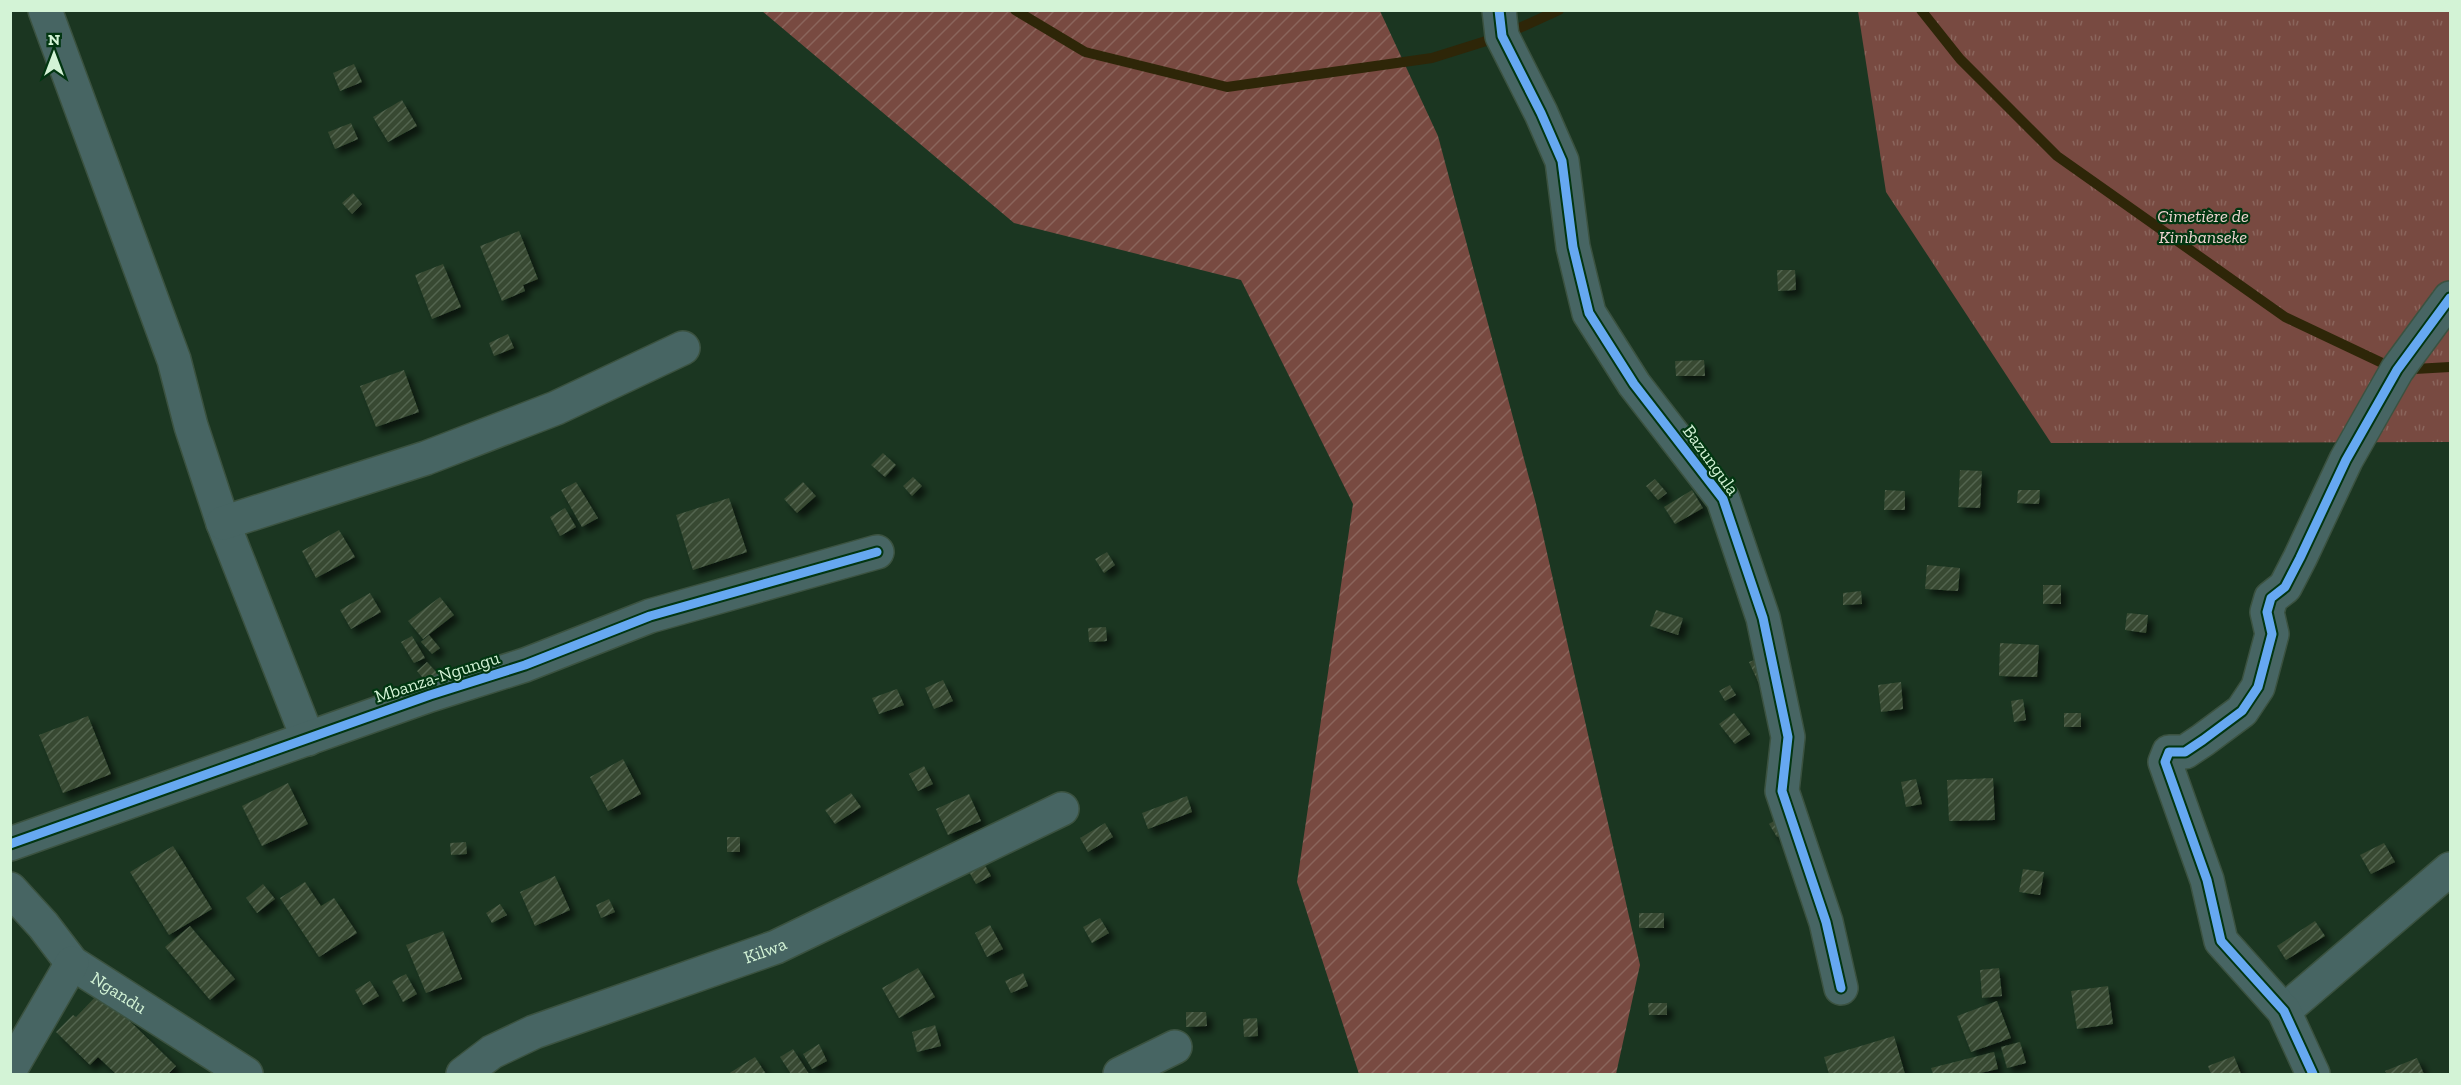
<svg xmlns="http://www.w3.org/2000/svg" width="2461" height="1085" font-family="'Zilla Slab',serif">
<defs>
<pattern id="grass-tufts" width="24" height="20" patternUnits="userSpaceOnUse" patternTransform="scale(1.5)"><rect width="24" height="20" fill="#784a41"/><path d="M3 7l-1-3M5 7V3M7 7l1-3M15 17l-1-3M17 17v-4M19 17l1-3" fill="none" stroke="#8a655c"/></pattern>
<pattern id="garden-furrows" width="10" height="10" patternUnits="userSpaceOnUse" patternTransform="scale(1.5)"><rect width="10" height="10" fill="#784a41"/><path d="M-1 1l2-2M0 10L10 0M9 11l2-2" fill="none" stroke="#8a655c"/></pattern>
<pattern id="building-hatch" width="6" height="6" patternUnits="userSpaceOnUse" patternTransform="scale(1.5)"><rect width="6" height="6" fill="#374a32"/><path d="M-1 1l2-2M0 6l6-6M5 7l2-2" fill="none" stroke="#53654f"/></pattern>
<filter id="shadow"><feDropShadow dx="5.5" dy="5.5" stdDeviation="3" flood-color="#0009"/></filter>
</defs>
<rect width="100%" height="100%" fill="#1b3621"/>
<polygon fill="url(#grass-tufts)" points="1858,11 2450,11 2450,442 2051,443 1886,192"/>
<polygon fill="url(#garden-furrows)" points="762,11 1380,11 1438,136 1536,504 1640,965 1616,1074 1359,1074 1297,882 1353,504 1241,280 1014,223"/>
<g fill="none" stroke-linecap="round" stroke-linejoin="round">
<g stroke="#2e2608" stroke-width="10">
<polyline points="1015,10 1085,52 1227,87 1432,58 1502,36 1559,10"/>
<polyline points="1921,10 1960,59 2057,156 2285,317 2397,370 2450,367"/>
</g>
</g>
<g fill="url(#building-hatch)" filter="url(#shadow)">
<polygon points="354,64 362,82 340,91 333,73"/>
<polygon points="402,100 417,126 388,142 373,117"/>
<polygon points="351,123 358,139 335,149 328,132"/>
<polygon points="353,193 362,204 352,214 342,203"/>
<polygon points="519,231 538,279 523,285 525,291 502,301 480,246"/>
<polygon points="443,264 461,307 432,319 415,275"/>
<polygon points="1777,270 1795,270 1796,290 1778,291"/>
<polygon points="508,334 514,348 494,356 489,343"/>
<polygon points="1704,360 1705,376 1676,376 1675,361"/>
<polygon points="404,370 419,412 376,427 360,386"/>
<polygon points="883,453 896,465 885,477 871,465"/>
<polygon points="1960,470 1982,471 1980,508 1958,507"/>
<polygon points="913,477 922,486 912,496 903,486"/>
<polygon points="1655,479 1667,493 1658,500 1646,486"/>
<polygon points="576,482 598,518 582,527 561,490"/>
<polygon points="803,482 816,496 797,513 784,499"/>
<polygon points="1692,490 1703,508 1675,524 1664,507"/>
<polygon points="1885,490 1905,491 1905,510 1884,510"/>
<polygon points="2018,490 2040,490 2039,504 2017,503"/>
<polygon points="729,498 747,552 693,570 676,515"/>
<polygon points="565,508 576,527 560,536 550,517"/>
<polygon points="339,530 355,557 316,578 302,551"/>
<polygon points="1107,552 1115,565 1104,573 1095,559"/>
<polygon points="1927,565 1960,568 1958,591 1925,589"/>
<rect x="2043" y="585" width="18" height="19"/>
<polygon points="1861,591 1862,604 1843,605 1843,593"/>
<polygon points="370,593 381,612 351,629 340,610"/>
<polygon points="440,597 454,615 423,639 408,621"/>
<polygon points="1656,610 1683,618 1678,635 1650,626"/>
<polygon points="2127,613 2148,615 2146,633 2125,630"/>
<polygon points="1106,627 1107,641 1089,642 1088,628"/>
<polygon points="429,635 440,648 432,654 421,642"/>
<polygon points="412,636 425,658 414,663 401,642"/>
<polygon points="2000,643 2039,645 2037,677 1999,676"/>
<polygon points="1762,657 1773,680 1760,686 1749,662"/>
<polygon points="427,662 439,675 428,684 417,671"/>
<polygon points="943,680 953,701 934,709 925,688"/>
<polygon points="1901,682 1903,709 1881,712 1878,685"/>
<polygon points="1730,685 1736,695 1725,701 1719,691"/>
<polygon points="897,689 904,705 879,714 872,698"/>
<polygon points="2023,699 2026,720 2014,722 2011,701"/>
<polygon points="1734,713 1750,734 1735,744 1719,724"/>
<rect x="2064" y="713" width="17" height="14"/>
<polygon points="88,716 111,774 63,793 39,735"/>
<polygon points="623,759 641,794 608,811 590,777"/>
<polygon points="924,766 933,784 918,791 909,774"/>
<polygon points="1993,778 1995,820 1949,821 1947,780"/>
<polygon points="1916,779 1922,804 1906,807 1901,782"/>
<polygon points="288,783 308,824 262,846 242,806"/>
<polygon points="851,793 861,807 835,824 825,810"/>
<polygon points="969,794 981,821 948,835 936,809"/>
<polygon points="1187,796 1192,812 1148,829 1142,813"/>
<polygon points="1782,816 1791,829 1777,837 1769,824"/>
<polygon points="1105,823 1113,837 1088,852 1080,838"/>
<rect x="727" y="837" width="13" height="15"/>
<polygon points="466,842 467,854 451,855 450,843"/>
<polygon points="2384,843 2395,862 2371,874 2360,855"/>
<polygon points="173,846 212,909 169,935 130,872"/>
<polygon points="983,862 991,876 976,884 968,870"/>
<polygon points="2023,869 2044,872 2040,895 2019,892"/>
<polygon points="555,876 570,910 535,926 520,892"/>
<polygon points="305,882 321,906 334,898 357,933 319,957 280,898"/>
<polygon points="263,884 275,899 257,913 246,898"/>
<polygon points="609,899 615,912 601,918 596,905"/>
<polygon points="500,904 507,915 492,923 486,913"/>
<rect x="1639" y="913" width="25" height="15"/>
<polygon points="1100,918 1109,933 1092,943 1083,927"/>
<polygon points="2315,921 2325,936 2286,960 2277,946"/>
<polygon points="990,925 1003,949 987,957 975,933"/>
<polygon points="190,926 235,979 210,1000 165,947"/>
<polygon points="443,931 462,979 426,993 406,945"/>
<polygon points="918,968 935,997 899,1018 882,988"/>
<polygon points="1999,968 2002,996 1982,998 1980,970"/>
<polygon points="1023,973 1028,986 1011,993 1005,981"/>
<polygon points="406,974 417,994 403,1002 392,981"/>
<polygon points="370,981 379,996 363,1005 355,990"/>
<polygon points="2108,986 2113,1024 2077,1029 2071,991"/>
<polygon points="100,992 176,1066 168,1074 116,1074 98,1057 90,1065 56,1032 73,1015 76,1017"/>
<polygon points="1997,1001 2011,1038 1971,1052 1957,1016"/>
<polygon points="1648,1003 1667,1003 1667,1015 1649,1015"/>
<polygon points="1186,1012 1206,1012 1207,1026 1186,1027"/>
<polygon points="1257,1018 1258,1036 1244,1037 1243,1019"/>
<polygon points="935,1025 941,1046 917,1052 912,1032"/>
<polygon points="1894,1036 1905,1074 1829,1074 1824,1057"/>
<polygon points="2020,1042 2026,1063 2007,1068 2001,1047"/>
<polygon points="819,1044 827,1061 812,1069 803,1054"/>
<polygon points="793,1049 809,1074 791,1074 780,1057"/>
<polygon points="1994,1052 1998,1069 1976,1074 1933,1074 1931,1068"/>
<polygon points="2234,1056 2241,1074 2211,1074 2208,1066"/>
<polygon points="755,1057 766,1074 728,1074"/>
<polygon points="2417,1058 2424,1074 2387,1074 2385,1071"/>
</g>
<g fill="none" stroke-linecap="round" stroke-linejoin="round">
<g stroke="#3b5240" stroke-width="36">
<g id="minor">
<polyline points="45,10 174,360 191,426 223,523 308,739"/>
<polyline points="1499,10 1502,36 1541,113 1562,161 1573,247 1589,313 1634,384 1723,499 1763,618 1788,737 1782,791 1826,922 1841,988"/>
<polyline points="223,523 426,458 556,408 683,348"/>
<polyline points="10,844 430,695 525,665 650,616 877,552"/>
<path id="s1" d="M 10,889 L 43,925 L 72,963 L 246,1074"/>
<polyline points="2284,1011 2450,869"/>
<polyline points="10,1070 72,963"/>
<path id="s2" d="M 463,1074 L 492,1052 L 534,1032 L 776,947 L 1062,809"/>
<polyline points="1120,1074 1175,1047"/>
<polyline points="2313,1074 2284,1011 2221,941 2207,880 2165,762 2169,752 2185,752 2203,740 2242,711 2258,687 2272,634 2267,612 2271,598 2285,587 2300,558 2346,460 2397,370 2450,298"/>
</g>
</g>
<use href="#minor" stroke="#476563" stroke-width="33"/>
<g stroke="#023611" stroke-width="13">
<g id="cycleway">
<polyline points="1499,10 1502,36 1541,113 1562,161 1573,247 1589,313 1634,384 1723,499 1763,618 1788,737 1782,791 1826,922 1841,988"/>
<polyline points="10,844 430,695 525,665 650,616 877,552"/>
<polyline points="2313,1074 2284,1011 2221,941 2207,880 2165,762 2169,752 2185,752 2203,740 2242,711 2258,687 2272,634 2267,612 2271,598 2285,587 2300,558 2346,460 2397,370 2450,298"/>
</g>
</g>
<use href="#cycleway" stroke="#66a8f1" stroke-width="9"/>
</g>
<g text-anchor="middle" dominant-baseline="central" stroke-width="4.5" stroke-linejoin="round" paint-order="stroke">
<g font-size="18" font-style="italic" fill="#efd5d1" stroke="#023611">
<text x="2203" y="216">Cimetière de<tspan x="2203" dy="21">Kimbanseke</tspan></text>
</g>
<g font-size="18" fill="#d3f3d6" stroke="#023611">
<text transform="translate(1711 460) rotate(54)">Bazungula</text>
<text transform="translate(437 677) rotate(-18)">Mbanza-Ngungu</text>
<text stroke="none"><textPath href="#s2" startOffset="328">Kilwa</textPath></text>
<text stroke="none"><textPath href="#s1" startOffset="152">Ngandu</textPath></text>
</g>
</g>
<rect width="2461" height="1085" fill="none" stroke="#d3f3d6" stroke-width="24"/>
<g transform="translate(54 54)" stroke="#023611" stroke-width="4.5" paint-order="stroke">
<path d="M0-4.5L10 22L0 15L-10 22Z" fill="#d3f3d6"/>
<text y="-9" font-size="16" font-weight="bold" text-anchor="middle" fill="#d3f3d6">N</text>
</g>
</svg>
